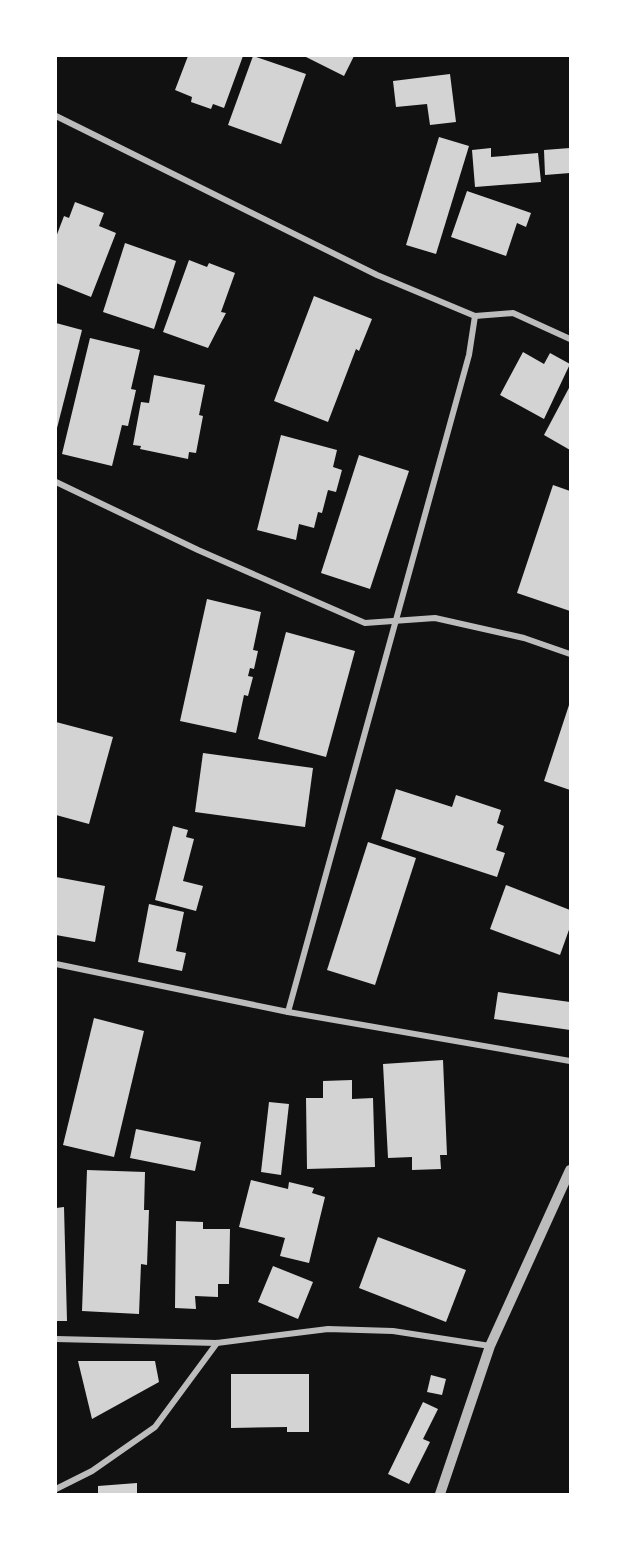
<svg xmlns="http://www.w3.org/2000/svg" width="626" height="1550" font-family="'Space Grotesk',sans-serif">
<rect width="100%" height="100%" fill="#111"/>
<g fill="#d3d3d3">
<polygon points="188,56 243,56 224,108 213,104 211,109 191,102 192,97 175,90"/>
<polygon points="253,56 306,74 281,144 228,125"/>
<polygon points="304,56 354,56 344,76"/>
<polygon points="450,74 456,122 430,125 427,104 396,107 393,81"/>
<polygon points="439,137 469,146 436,254 406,245"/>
<polygon points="491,148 491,157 538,153 541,182 475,187 472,150"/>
<polygon points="570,148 570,173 545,175 544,150"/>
<polygon points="467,191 531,213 526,227 517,223 506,256 451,237"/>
<polygon points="75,202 104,213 99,226 116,233 91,297 56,283 56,237 64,216 69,218"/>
<polygon points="125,243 176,261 154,329 103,312"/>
<polygon points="189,260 207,267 209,263 235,273 221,312 226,313 208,348 163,332"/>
<polygon points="314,296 372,319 359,351 356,349 328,422 274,401"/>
<polygon points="56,323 82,330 56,432"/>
<polygon points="90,338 140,350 131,389 136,390 128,426 122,425 112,466 62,454"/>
<polygon points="523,352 544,364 550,353 570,364 544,419 500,395"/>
<polygon points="154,375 205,385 199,415 203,416 196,453 189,452 188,459 140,449 141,446 133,445 141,402 149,403"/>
<polygon points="570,386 570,450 544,435"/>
<polygon points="281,435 337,450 333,467 342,470 336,492 328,490 322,513 318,512 314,528 299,524 296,540 257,530"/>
<polygon points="359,455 409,471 370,589 321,573"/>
<polygon points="553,485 570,491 570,611 517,593"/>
<polygon points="207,599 261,612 253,650 258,651 254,669 250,668 248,676 253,677 248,696 244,695 236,733 180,721"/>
<polygon points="286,632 355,651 326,757 258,739"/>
<polygon points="570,702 570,790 544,781"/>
<polygon points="56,722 113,737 89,824 56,815"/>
<polygon points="203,753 313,768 305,827 195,812"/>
<polygon points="396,789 452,807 456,795 501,810 497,823 504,826 496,850 505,853 497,877 381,839"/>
<polygon points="173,826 188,830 186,837 194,839 183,881 203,886 196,911 155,900"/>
<polygon points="368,842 416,858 375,985 327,970"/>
<polygon points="56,877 105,886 95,942 56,935"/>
<polygon points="506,885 570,910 570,927 560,955 490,929"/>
<polygon points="149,904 184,912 176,951 186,953 182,971 138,962"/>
<polygon points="498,992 570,1002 570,1030 494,1019"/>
<polygon points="94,1018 144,1031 114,1157 63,1145"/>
<polygon points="443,1060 447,1155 440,1155 441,1169 412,1170 412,1157 388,1158 383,1064"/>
<polygon points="352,1080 352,1099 373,1098 375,1167 307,1169 306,1098 323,1098 323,1081"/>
<polygon points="269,1102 289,1104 281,1175 261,1172"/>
<polygon points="136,1129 201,1142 195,1171 130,1158"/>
<polygon points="87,1170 145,1172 144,1210 149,1210 147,1265 141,1264 139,1314 82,1311"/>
<polygon points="251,1180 288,1189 289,1182 314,1188 312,1193 325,1197 309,1263 280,1256 285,1238 239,1227"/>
<polygon points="64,1207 67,1321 56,1321 56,1208"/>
<polygon points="176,1221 203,1222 203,1229 230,1229 229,1284 218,1284 218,1297 195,1296 196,1309 175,1308"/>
<polygon points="378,1237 466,1270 446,1322 359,1288"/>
<polygon points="273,1266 313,1282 298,1319 258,1302"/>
<polygon points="78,1361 155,1361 159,1382 92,1419"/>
<polygon points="231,1374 309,1374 309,1432 287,1432 287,1427 231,1428"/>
<polygon points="431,1375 446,1379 442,1395 427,1392"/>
<polygon points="423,1402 438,1409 423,1439 430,1442 409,1484 388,1474"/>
<polygon points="137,1483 137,1494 98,1494 98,1486"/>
</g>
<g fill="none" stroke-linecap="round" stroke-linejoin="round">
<g stroke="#bcbcbc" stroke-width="6">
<polyline points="56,116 377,275 475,316 513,313 570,339"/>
<polyline points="56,482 198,550 365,623 435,618 524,638 570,654"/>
<polyline points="56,964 288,1012 570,1061"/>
<polyline points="288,1012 469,355 475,316"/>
<polyline points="56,1339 217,1343 328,1329 393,1331 490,1346"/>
<polyline points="56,1489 92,1471 155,1427 217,1343"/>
</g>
<polyline stroke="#bcbcbc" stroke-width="10" points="440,1494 490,1346 570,1170"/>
</g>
<rect width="626" height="1550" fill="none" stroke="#ffffff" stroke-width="114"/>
</svg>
